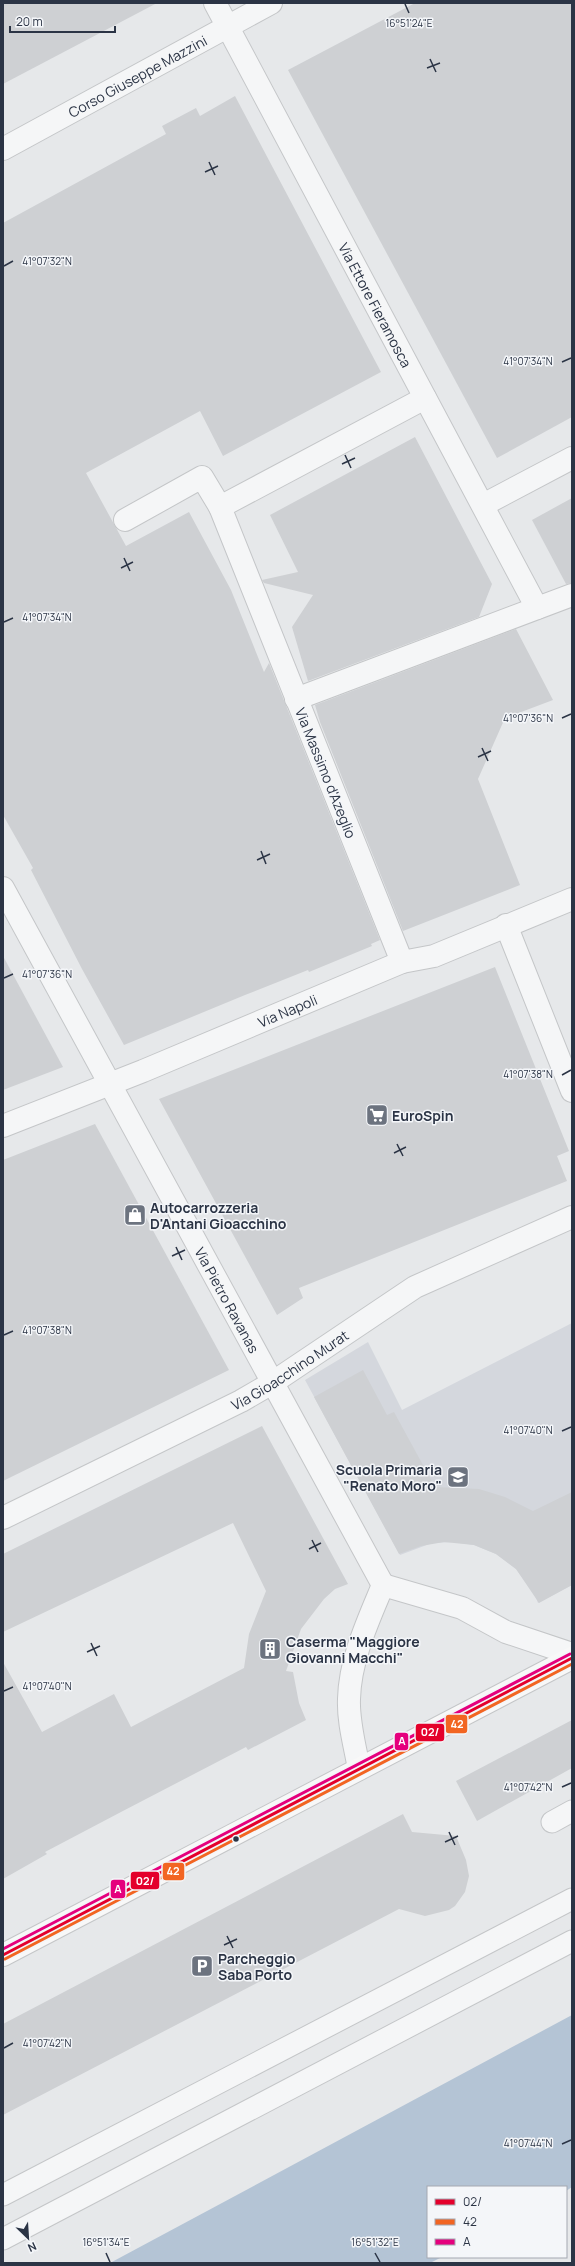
<svg xmlns="http://www.w3.org/2000/svg" width="575" height="2266" font-family="Manrope,sans-serif">
<rect width="100%" height="100%" fill="#e6e8ea"/>
<polygon fill="#d4d7dd" points="572,1323 572,1585 538,1603 535,1595 516,1569 496,1554 474,1545 453,1542 432,1543 400,1555 305,1380 368,1342 402,1410"/>
<polygon fill="#b4c4d5" points="572,2015 572,2187 566,2191 566,2187 428,2187 428,2257 442,2257 430,2263 110,2263"/>
<g fill="#ced0d3">
<polygon points="3,3 157,3 3,84"/>
<polygon points="415,3 572,3 572,417 497,458 288,70"/>
<polygon points="235,96 381,372 223,456 200,411 86,473 126,546 189,512 231,590 264,672 269,663 380,940 371,944 372,946 309,972 308,970 245,995 124,1045 82,969 31,870 33,868 3,815 3,223 166,134 162,126 196,108 200,116"/>
<polygon points="415,437 492,584 479,617 308,681 292,627 313,595 264,583 262,580 298,572 270,515"/>
<polygon points="572,498 572,583 566,584 532,520"/>
<polygon points="516,629 553,700 505,718 478,779 520,885 403,931 320,722 315,705"/>
<polygon points="3,956 63,1067 3,1090"/>
<polygon points="495,967 569,1151 557,1156 567,1181 299,1288 303,1298 277,1315 159,1099"/>
<polygon points="95,1124 229,1370 3,1481 3,1160"/>
<polygon points="363,1370 387,1415 394,1412 435,1487 479,1489 505,1497 533,1511 572,1492 572,1585 539,1603 516,1569 496,1554 474,1545 444,1542 421,1546 399,1554 314,1397"/>
<polygon points="262,1426 348,1584 335,1589 324,1599 301,1629 286,1671 293,1672 299,1703 306,1720 248,1750 246,1747 121,1812 45,1852 47,1854 3,1879 3,1662 42,1732 114,1694 131,1727 244,1668 249,1634 266,1591 233,1523 3,1632 3,1554"/>
<polygon points="572,1720 572,1768 477,1821 456,1781"/>
<polygon points="403,1814 412,1832 456,1836 466,1860 469,1876 465,1892 455,1906 449,1910 425,1916 399,1909 3,2115 3,2024"/>
</g>
<g fill="none" stroke-linecap="round" stroke-linejoin="round">
<g stroke="#c4c6c8" stroke-width="23">
<g id="service">
<polyline points="552,1822 572,1811"/>
<polyline points="3,2195 572,1899"/>
<polyline points="3,2239 572,1941"/>
</g>
</g>
<g stroke="#c4c6c8" stroke-width="24">
<g id="minor">
<path id="s1" d="M 215,3 L 537,608"/>
<path id="s2" d="M 3,149 L 271,3"/>
<polyline points="483,505 572,458"/>
<polyline points="125,520 202,477 220,507"/>
<polyline points="296,699 572,595"/>
<path id="s3" d="M 3,888 L 383,1585"/>
<polyline points="506,925 572,1091"/>
<polyline points="402,962 220,507 425,398"/>
<path id="s4" d="M 3,1518 L 241,1401 L 272,1383 L 415,1287 L 572,1217"/>
<polyline points="383,1585 462,1608 506,1632 572,1654"/>
<path d="M 359,1769 C 355,1746 348,1722 349,1699 C 350,1659 368,1621 383,1585"/>
</g>
</g>
<g stroke="#c4c6c8" stroke-width="24">
<g id="tertiary">
<path id="s5" d="M 3,1126 L 143,1071 L 402,962 L 434,956 L 572,899"/>
</g>
</g>
<g stroke="#c4c6c8" stroke-width="24">
<polyline id="secondary" points="3,1955 572,1658"/>
</g>
<use href="#service" stroke="#f5f6f7" stroke-width="21"/>
<use href="#minor" stroke="#f5f6f7" stroke-width="22"/>
<use href="#tertiary" stroke="#f5f6f7" stroke-width="22"/>
<use href="#secondary" stroke="#f8f8f8" stroke-width="22"/>
<g stroke="#f4f6f9" stroke-width="6">
<polyline id="bus-1" points="3,1955 572,1658"/>
</g>
<g stroke="#f4f6f9" stroke-width="6">
<polyline id="bus-2" points="5,1959 572,1664"/>
</g>
<g stroke="#f4f6f9" stroke-width="6">
<polyline id="bus-3" points="3,1949 570,1654"/>
</g>
<use href="#bus-1" stroke="#e4002b" stroke-width="3"/>
<use href="#bus-2" stroke="#f26522" stroke-width="3"/>
<use href="#bus-3" stroke="#e5007d" stroke-width="3"/>
</g>
<path fill="none" stroke="#2b3445" stroke-width="1.5" d="M 405,4 L 409,13M 430,59 L 436,72M 427,68 L 440,63M 209,162 L 215,175M 205,172 L 218,166M 4,266 L 13,261M 562,362 L 571,358M 345,455 L 351,468M 342,464 L 355,458M 124,558 L 130,571M 121,568 L 133,562M 4,622 L 13,618M 562,718 L 571,714M 482,748 L 488,761M 478,757 L 491,751M 261,851 L 266,864M 257,860 L 270,854M 4,978 L 13,974M 562,1075 L 571,1070M 397,1144 L 403,1156M 394,1153 L 406,1147M 176,1247 L 182,1260M 172,1256 L 185,1250M 4,1335 L 13,1331M 562,1431 L 571,1427M 312,1540 L 318,1552M 309,1549 L 321,1543M 91,1643 L 97,1656M 87,1652 L 100,1646M 4,1691 L 13,1687M 562,1787 L 571,1783M 449,1832 L 455,1845M 445,1842 L 458,1836M 227,1936 L 233,1948M 224,1945 L 237,1939M 4,2048 L 13,2043M 562,2144 L 571,2140M 106,2253 L 110,2262M 375,2253 L 380,2262"/>
<defs>
<g id="supermarket-square" transform="scale(1.15)"><rect x="-9" y="-9" width="18" height="18" rx="4" fill="#6c737f" stroke="#f4f6f9"/><path d="M-6-5.5h2.5l.6 2H6L4.5 2H-2.5L-4.4-4H-6ZM-1.5 3.2a1.3 1.3 0 1 0 .1 0ZM3 3.2a1.3 1.3 0 1 0 .1 0Z" fill="#fff"/></g>
<g id="shop-square" transform="scale(1.15)"><rect x="-9" y="-9" width="18" height="18" rx="4" fill="#6c737f" stroke="#f4f6f9"/><path d="M-5-2.5h2.3a2.7 3.5 0 0 1 5.4 0H5L5.5 6h-11ZM-1.5-2.5h3a1.5 2.3 0 0 0-3 0Z" fill="#fff"/></g>
<g id="school-square" transform="scale(1.15)"><rect x="-9" y="-9" width="18" height="18" rx="4" fill="#6c737f" stroke="#f4f6f9"/><path d="M0-5L7-2L0 1L-7-2ZM-4 1L0 2.5L4 1V4Q0 6-4 4Z" fill="#fff"/></g>
<g id="building-square" transform="scale(1.15)"><rect x="-9" y="-9" width="18" height="18" rx="4" fill="#6c737f" stroke="#f4f6f9"/><path d="M-4-6H4V6H1V3H-1V6H-4ZM-2.5-4.3h1.7v1.8h-1.7ZM.8-4.3h1.7v1.8H.8ZM-2.5-1h1.7V.8h-1.7ZM.8-1h1.7V.8H.8Z" fill="#fff"/></g>
<g id="parking-square" transform="scale(1.15)"><rect x="-9" y="-9" width="18" height="18" rx="4" fill="#6c737f" stroke="#f4f6f9"/><path d="M-3.5-5.5H1a3.5 3.5 0 0 1 0 7H-1V5.5H-3.5ZM-1-3.4V-.6H.8a1.4 1.4 0 0 0 0-2.8Z" fill="#fff"/></g>
</defs>
<g fill-rule="evenodd">
<use href="#supermarket-square" x="377" y="1115"/>
<use href="#shop-square" x="135" y="1215"/>
<use href="#school-square" x="458" y="1477"/>
<use href="#building-square" x="270" y="1649"/>
<use href="#parking-square" x="202" y="1966"/>
</g>
<circle fill="#2b3445" stroke="#f4f6f9" stroke-width="1.5" cx="236" cy="1839" r="3.5"/>
<g text-anchor="middle" dominant-baseline="central" stroke-width="3" stroke-linejoin="round" paint-order="stroke">
<g font-size="14" fill="#2b3445" stroke="#f4f6f9">
<text stroke="none"><textPath href="#s2" startOffset="153">Corso Giuseppe Mazzini</textPath></text>
<text stroke="none"><textPath href="#s1" startOffset="342">Via Ettore Fieramosca</textPath></text>
<text transform="translate(326 773) rotate(68)">Via Massimo d'Azeglio</text>
<text stroke="none"><textPath href="#s5" startOffset="307">Via Napoli</textPath></text>
<text stroke="none"><textPath href="#s3" startOffset="469">Via Pietro Ravanas</textPath></text>
<text stroke="none"><textPath href="#s4" startOffset="323">Via Gioacchino Murat</textPath></text>
</g>
<g font-size="14" font-weight="bold" fill="#2b3445" stroke="#f4f6f9" text-anchor="start">
<text x="392" y="1115">EuroSpin</text>
<text x="150" y="1207">Autocarrozzeria<tspan x="150" dy="16">D'Antani Gioacchino</tspan></text>
<text x="442" y="1469" text-anchor="end">Scuola Primaria<tspan x="442" dy="16">"Renato Moro"</tspan></text>
<text x="286" y="1641">Caserma "Maggiore<tspan x="286" dy="16">Giovanni Macchi"</tspan></text>
<text x="218" y="1958">Parcheggio<tspan x="218" dy="16">Saba Porto</tspan></text>
</g>
</g>
<g font-size="10" text-anchor="middle" fill="#2b3445" stroke="#f4f6f9" stroke-width="3" stroke-linejoin="round" paint-order="stroke">
<text x="409" y="27">16°51'24"E</text>
<text x="47" y="265">41°07'32"N</text>
<text x="528" y="365">41°07'34"N</text>
<text x="47" y="621">41°07'34"N</text>
<text x="528" y="722">41°07'36"N</text>
<text x="47" y="978">41°07'36"N</text>
<text x="528" y="1078">41°07'38"N</text>
<text x="47" y="1334">41°07'38"N</text>
<text x="528" y="1434">41°07'40"N</text>
<text x="47" y="1690">41°07'40"N</text>
<text x="528" y="1791">41°07'42"N</text>
<text x="47" y="2047">41°07'42"N</text>
<text x="528" y="2147">41°07'44"N</text>
<text x="106" y="2246">16°51'34"E</text>
<text x="375" y="2246">16°51'32"E</text>
</g>
<g stroke="#f4f6f9" stroke-width="1.5">
<rect x="445" y="1714" width="23" height="20" rx="4" fill="#f26522"/>
<rect x="415" y="1723" width="30" height="19" rx="4" fill="#e4002b"/>
<rect x="394" y="1732" width="15" height="19" rx="4" fill="#e5007d"/>
<rect x="162" y="1862" width="23" height="19" rx="4" fill="#f26522"/>
<rect x="130" y="1871" width="30" height="19" rx="4" fill="#e4002b"/>
<rect x="110" y="1879" width="16" height="20" rx="4" fill="#e5007d"/>
</g>
<g font-size="11" text-anchor="middle" font-weight="bold" fill="#fff">
<text x="457" y="1728">42</text>
<text x="430" y="1736">02/</text>
<text x="402" y="1745">A</text>
<text x="173" y="1875">42</text>
<text x="145" y="1885">02/</text>
<text x="118" y="1893">A</text>
</g>
<rect width="575" height="2266" fill="none" stroke="#2b3445" stroke-width="8"/>
<rect x="427" y="2186" width="140" height="72" fill="#f4f6f9" stroke="#a4a8b1"/>
<rect x="435" y="2199" width="20" height="6" fill="#e4002b" stroke="#a4a8b1"/>
<text x="463" y="2206" font-size="12" fill="#2b3445">02/</text>
<rect x="435" y="2219" width="20" height="6" fill="#f26522" stroke="#a4a8b1"/>
<text x="463" y="2226" font-size="12" fill="#2b3445">42</text>
<rect x="435" y="2239" width="20" height="6" fill="#e5007d" stroke="#a4a8b1"/>
<text x="463" y="2246" font-size="12" fill="#2b3445">A</text>
<g transform="translate(28 2238) rotate(155)" stroke="#f4f6f9" stroke-width="3" paint-order="stroke">
<path d="M0-3L7 15L0 10L-7 15Z" fill="#2b3445"/>
<text y="-6" font-size="11" font-weight="bold" text-anchor="middle" fill="#2b3445">N</text>
</g>
<path d="M10 26v6h105v-6" fill="none" stroke="#2b3445" stroke-width="2"/>
<text x="16" y="26" font-size="12" fill="#2b3445" stroke="#f4f6f9" stroke-width="3" paint-order="stroke">20 m</text>
</svg>
